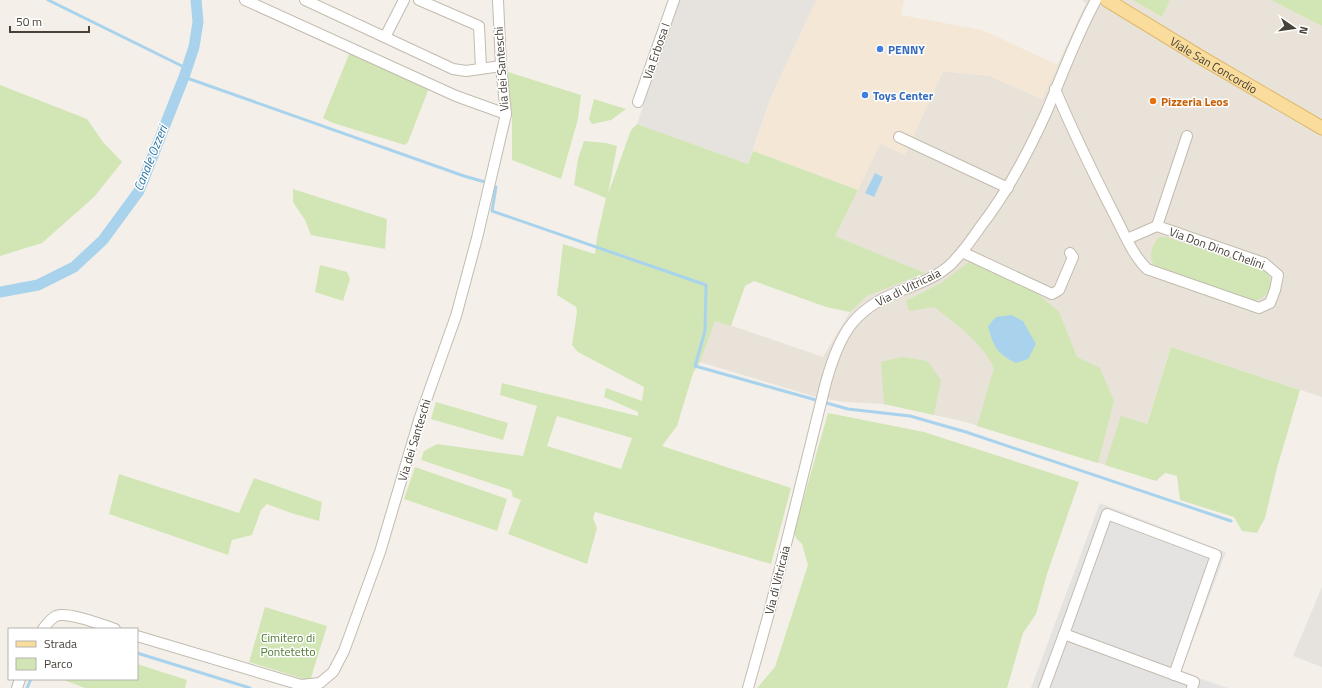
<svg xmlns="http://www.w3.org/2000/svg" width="1322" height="688" font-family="'Titillium Web',sans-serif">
<rect width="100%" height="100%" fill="#f4f0e9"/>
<polygon fill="#e8e2d8" points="1082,0 1132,0 1162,17 1170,0 1271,0 1322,26 1322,397 1171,347 1131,473 962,421 884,404 844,402 816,397 700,362 715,320 823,357 850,312 867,296 924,273 835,236 880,144 905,154 943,71 989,76 1042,99 1086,3"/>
<polygon fill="#f4e7d6" points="816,0 904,0 901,15 982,30 1058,65 1042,99 989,76 943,71 905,155 880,144 858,190 753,151 770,99"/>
<g fill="#e6e2de">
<polygon points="679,0 816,0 770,99 748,164 637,124"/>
<polygon points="1322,587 1322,667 1293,656"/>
</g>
<g fill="#d1e6b4" fill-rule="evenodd">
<polygon points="1132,0 1170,0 1162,17"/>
<polygon points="1271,0 1322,0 1322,26"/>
<polygon points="350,52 429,88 408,142 405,145 333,123 323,118"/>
<polygon points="508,72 581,95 578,119 561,179 512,160 512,114 507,86"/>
<polygon points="0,85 87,119 103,142 122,162 94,197 42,243 0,256"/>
<polygon points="594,99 626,109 611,120 592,124 589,119"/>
<path d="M 637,124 L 748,164 L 753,151 L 858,190 L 835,236 L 925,273 L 867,296 L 850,312 L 826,307 L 754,281 L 745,286 L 731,326 L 715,321 L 700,362 L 693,373 L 677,426 L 662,446 L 791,488 L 771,564 L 595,512 L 593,518 L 597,528 L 587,564 L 508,534 L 521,500 L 513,497 L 511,490 L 421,460 L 424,451 L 437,444 L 523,456 L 537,406 L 500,395 L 502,383 L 638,416 L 638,412 L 604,397 L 606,388 L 642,401 L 644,387 L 578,352 L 572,345 L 577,312 L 576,307 L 557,295 L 563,244 L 595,254 L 597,237 L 606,198 L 574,185 L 578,159 L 584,141 L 606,143 L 617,146 L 608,194 L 631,130 ZM 557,416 L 632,438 L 621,469 L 547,446 Z"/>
<polygon points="293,189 387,219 385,249 311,235 305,220 293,202"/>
<path d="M 1159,237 L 1166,237 L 1262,268 C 1264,271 1268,273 1269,276 C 1275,288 1265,299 1254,301 L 1154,265 C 1148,256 1152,245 1159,237 Z"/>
<path d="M 970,261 L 1038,294 L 1059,312 L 1077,357 L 1100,368 L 1114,401 L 1098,463 L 977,426 L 994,368 C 982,342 956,324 934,307 L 909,311 L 906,301 L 941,283 Z"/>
<polygon points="320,265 347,272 350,279 343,301 315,292"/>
<polygon points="1171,347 1300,390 1277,468 1265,518 1257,533 1242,531 1234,517 1180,500 1177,476 1165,473 1156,481 1105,465 1121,416 1147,424"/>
<polygon points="902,357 927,361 941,380 934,415 884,404 881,362"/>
<polygon points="436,402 508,423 503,440 431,419"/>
<polygon points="828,413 924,432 1079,482 1047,574 1036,614 1023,633 1007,688 757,688 775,667 808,565 802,544 796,538 794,532"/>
<polygon points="415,467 507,499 497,531 404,499"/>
<polygon points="119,474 239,513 254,478 322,502 319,521 291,513 267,504 261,510 252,535 232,540 228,555 109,514"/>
<polygon points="265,607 327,626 310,681 249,662"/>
<polygon points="137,664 187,680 185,688 85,688 61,679 137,679"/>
</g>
<polygon fill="#e5e3e1" points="1100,503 1226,552 1181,672 1228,688 1031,688"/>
<g fill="#a9d3ed">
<polygon points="875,173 883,177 874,197 865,193"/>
<path d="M 1011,315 L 1023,321 L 1036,344 L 1028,359 L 1016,363 C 997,354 993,346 988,326 L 996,317 Z"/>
</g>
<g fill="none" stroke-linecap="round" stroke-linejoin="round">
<g stroke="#a9d3ed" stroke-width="3">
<polyline points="48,0 186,68"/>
<polyline points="184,77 464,176 485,182"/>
<polyline points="496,187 492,211 706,285 705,331 695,366 848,409 910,416 966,432 1231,521"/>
<polyline points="137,653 250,688"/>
<polyline points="27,688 31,679"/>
</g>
<polyline stroke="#a9d3ed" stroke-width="11" points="0,292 38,285 74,267 103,240 139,191 184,77 194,47 198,22 196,0"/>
<g stroke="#c2bbaf" stroke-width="12">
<g id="minor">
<polyline points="245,0 456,96 506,114"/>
<polyline points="305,0 453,69 466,71 501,66"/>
<polyline points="419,0 479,26 481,68"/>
<polyline points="385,37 404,0"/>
<path d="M 1055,89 C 1073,132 1093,173 1114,214 C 1124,233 1132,254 1147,269 L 1259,308 L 1270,303 L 1275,290 L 1278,275 L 1264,263 L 1157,226 L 1127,239"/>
<polyline points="638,102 674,0"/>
<polyline points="899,137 1008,188"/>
<polyline points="1157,226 1187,136"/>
<polyline points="962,252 1052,294 1059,290 1073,257 1070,253"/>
<path d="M 43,629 C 47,624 50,619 56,616 C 68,611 102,625 115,629"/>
<polyline points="1064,634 1107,514 1216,555 1174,675"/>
<polyline points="137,636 301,685 320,683 333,672 344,651 380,552 420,417 456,316 477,238 506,114 501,66 498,0"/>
<polyline points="17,688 20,679"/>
<path d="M 748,688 L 769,613 L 826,382 C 839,336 852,310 898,292 C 916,284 934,279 949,266 C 962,254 971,240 981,226 C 1008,191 1028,153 1046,113 C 1062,76 1076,36 1096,0"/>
<polyline points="1044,688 1064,634 1194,682 1192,688"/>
</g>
</g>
<g stroke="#dfb96c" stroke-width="15">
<g id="major">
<path id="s1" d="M 1107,0 L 1202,58 L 1322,128"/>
</g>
</g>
<use href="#minor" stroke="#fff" stroke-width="10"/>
<use href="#major" stroke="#fadd9c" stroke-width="13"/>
</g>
<g fill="#3f7fe0" stroke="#fff" stroke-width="1.5">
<circle cx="880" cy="49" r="4"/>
<circle cx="865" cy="95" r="4"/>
</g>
<circle fill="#e8710a" stroke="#fff" stroke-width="1.5" cx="1153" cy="101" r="4"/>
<g text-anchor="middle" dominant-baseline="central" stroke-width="3" stroke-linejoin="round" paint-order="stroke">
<g font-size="12" font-weight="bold" fill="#366cbe" stroke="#fff" text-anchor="start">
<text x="888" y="49">PENNY</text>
<text x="873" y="95">Toys Center</text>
</g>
<g font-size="12" fill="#474138" stroke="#fff">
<text transform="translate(656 51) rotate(-71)">Via Erbosa I</text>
<text stroke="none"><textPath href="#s1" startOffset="125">Viale San Concordio</textPath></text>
<text transform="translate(501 69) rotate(-94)">Via dei Santeschi</text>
<text transform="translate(1217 248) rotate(20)">Via Don Dino Chelini</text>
<text transform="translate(908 287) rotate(-26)">Via di Vitricaia</text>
<text transform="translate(414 440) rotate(-73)">Via dei Santeschi</text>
<text transform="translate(777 580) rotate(-76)">Via di Vitricaia</text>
</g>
<g font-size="12" font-weight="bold" fill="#c56008" stroke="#fff" text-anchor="start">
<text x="1161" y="101">Pizzeria Leos</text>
</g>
<g font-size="12" fill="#4b772d" stroke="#fff">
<text x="288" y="637">Cimitero di<tspan x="288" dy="14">Pontetetto</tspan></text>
</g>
<g font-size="13" font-style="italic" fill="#337aa7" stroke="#fff">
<text transform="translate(150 158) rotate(-68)">Canale Ozzeri</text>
</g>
</g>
<rect x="8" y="628" width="130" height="52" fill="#ffffff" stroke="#b5b3af"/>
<rect x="16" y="641" width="20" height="6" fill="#fadd9c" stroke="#b5b3af"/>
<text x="44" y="648" font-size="12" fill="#474138">Strada</text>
<rect x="16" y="658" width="20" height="12" fill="#d1e6b4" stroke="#b5b3af"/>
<text x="44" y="668" font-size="12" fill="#474138">Parco</text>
<g transform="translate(1294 28) rotate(103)" stroke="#ffffff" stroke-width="3" paint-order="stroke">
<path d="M0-3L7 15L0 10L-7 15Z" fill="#474138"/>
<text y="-6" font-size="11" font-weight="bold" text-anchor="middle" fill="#474138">N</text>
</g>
<path d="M10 26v6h79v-6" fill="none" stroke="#474138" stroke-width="2"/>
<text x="16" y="26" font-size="12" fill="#474138" stroke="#ffffff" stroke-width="3" paint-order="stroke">50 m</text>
</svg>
